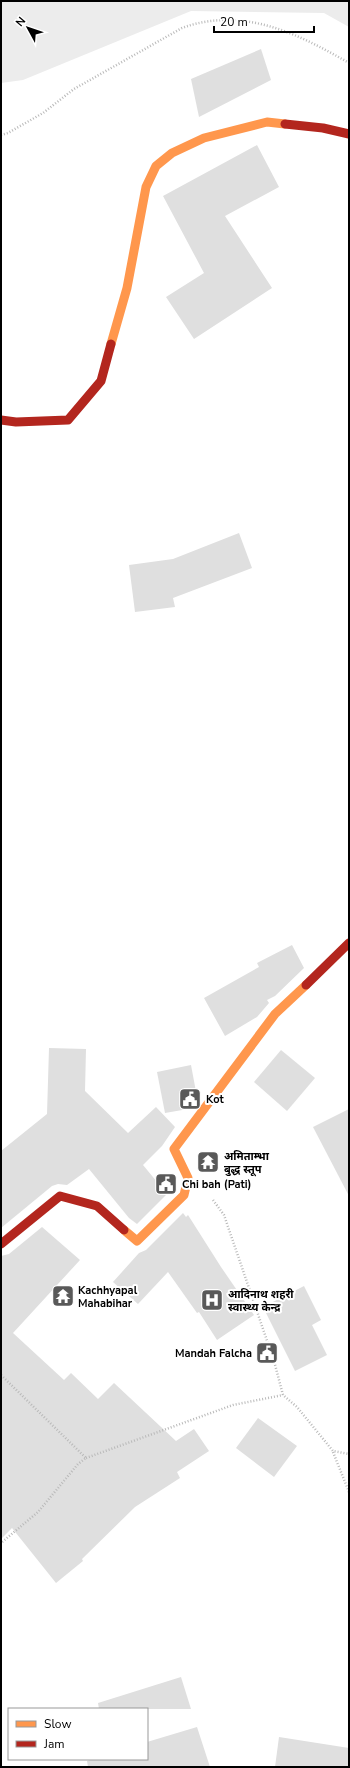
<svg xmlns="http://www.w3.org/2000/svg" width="350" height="1768" font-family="'Nunito Sans','Noto Sans Devanagari',sans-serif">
<rect width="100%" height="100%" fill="#fff"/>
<polygon fill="#ececec" points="1,1 349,1 349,27 324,13 191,11 23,80 1,83"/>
<g fill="#dfdfdf">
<polygon points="261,49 271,80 199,117 191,79"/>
<polygon points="257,145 279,187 225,216 272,288 194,339 166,297 204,273 163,196"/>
<polygon points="239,533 252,568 173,598 175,607 135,612 129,565 173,559"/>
<polygon points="292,945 304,968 275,996 267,1000 269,1003 257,1017 225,1036 204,998 259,967 257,963"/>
<polygon points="49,1048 86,1049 85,1091 128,1133 156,1107 175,1127 162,1146 143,1165 167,1194 137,1224 129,1218 89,1169 67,1185 58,1184 52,1186 1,1228 1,1151 47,1114"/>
<polygon points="281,1050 315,1078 287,1111 254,1082"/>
<polygon points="191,1065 197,1097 188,1109 165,1113 157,1072"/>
<polygon points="349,1109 349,1196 313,1127"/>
<polygon points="183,1213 186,1217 188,1215 221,1267 254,1315 217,1340 199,1312 197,1313 168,1272 138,1304 113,1282 139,1253 146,1250"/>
<polygon points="42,1227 80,1260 13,1333 64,1380 71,1373 98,1399 114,1383 176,1441 194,1429 209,1451 177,1472 180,1478 135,1507 82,1559 83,1561 56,1583 12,1528 1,1539 1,1256 9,1254"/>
<polygon points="304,1286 321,1320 312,1325 327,1355 295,1371 263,1307"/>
<polygon points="258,1418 297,1446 274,1477 236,1448"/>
<polygon points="181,1677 191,1709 99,1709 98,1703"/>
<polygon points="197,1727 210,1767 88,1767 87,1761 94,1759 147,1759 147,1742"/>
<polygon points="279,1737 349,1748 349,1767 275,1767"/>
</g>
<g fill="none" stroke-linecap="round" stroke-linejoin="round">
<g stroke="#b9b9b9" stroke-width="2.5" stroke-dasharray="1 2" stroke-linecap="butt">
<path d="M 1,135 L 8,133 L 43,113 L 74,89 L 182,28 C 242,6 297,33 349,63"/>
<polyline points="213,1200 224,1215 274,1361 283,1395 297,1407 333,1451 349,1454"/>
<polyline points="1,1375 86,1458 78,1464 38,1512 1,1543"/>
<polyline points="333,1452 349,1492"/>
<polyline points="86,1458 233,1405 283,1395"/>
</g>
<g stroke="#ff974d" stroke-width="9">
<polyline points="111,344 127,288 146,187 156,166 172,153 204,138 267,122 285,124"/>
<polyline points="124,1230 137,1241 184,1195 188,1178 174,1149 275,1014 306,985"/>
</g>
<g stroke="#b3261e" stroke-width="9">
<polyline points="285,124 323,128 349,134"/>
<polyline points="1,420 16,422 68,420 101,381 111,344"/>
<polyline points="306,985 349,943"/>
<polyline points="1,1244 60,1196 97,1206 124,1230"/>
</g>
</g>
<defs>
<g id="civic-square" transform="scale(1.15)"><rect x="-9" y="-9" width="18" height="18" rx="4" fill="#595959" stroke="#fff"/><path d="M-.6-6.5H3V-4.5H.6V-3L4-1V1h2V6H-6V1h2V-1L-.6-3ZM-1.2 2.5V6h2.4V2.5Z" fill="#fff"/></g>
<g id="temple-square" transform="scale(1.15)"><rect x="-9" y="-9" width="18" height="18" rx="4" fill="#595959" stroke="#fff"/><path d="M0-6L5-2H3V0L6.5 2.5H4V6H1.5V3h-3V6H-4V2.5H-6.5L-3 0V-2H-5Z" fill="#fff"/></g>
<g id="hospital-square" transform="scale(1.15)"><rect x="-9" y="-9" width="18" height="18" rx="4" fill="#595959" stroke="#fff"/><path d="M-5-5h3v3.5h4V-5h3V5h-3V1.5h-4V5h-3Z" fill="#fff"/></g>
</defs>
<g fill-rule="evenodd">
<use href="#civic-square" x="190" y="1099"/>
<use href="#temple-square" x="208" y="1162"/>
<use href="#civic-square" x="166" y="1184"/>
<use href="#temple-square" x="63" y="1296"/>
<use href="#hospital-square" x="212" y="1300"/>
<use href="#civic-square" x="267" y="1353"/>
</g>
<g text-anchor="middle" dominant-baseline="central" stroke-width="4" stroke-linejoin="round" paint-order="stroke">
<g font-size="11" font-weight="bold" fill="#000" stroke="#fff" text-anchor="start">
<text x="206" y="1099">Kot</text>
<text x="224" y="1156">अमिताम्भा<tspan x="224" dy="13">बुद्ध स्तूप</tspan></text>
<text x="182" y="1184">Chi bah (Pati)</text>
<text x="78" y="1290">Kachhyapal<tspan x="78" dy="13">Mahabihar</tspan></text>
<text x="228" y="1294">आदिनाथ शहरी<tspan x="228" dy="13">स्वास्थ्य केन्द्र</tspan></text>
<text x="252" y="1353" text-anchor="end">Mandah Falcha</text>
</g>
</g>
<rect width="350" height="1768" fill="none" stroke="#000000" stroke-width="4"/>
<rect x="8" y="1708" width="140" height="52" fill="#ffffff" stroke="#999999"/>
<rect x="16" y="1721" width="20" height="6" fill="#ff974d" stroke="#999999"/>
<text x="44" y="1728" font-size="12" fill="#000000">Slow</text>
<rect x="16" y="1741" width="20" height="6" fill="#b3261e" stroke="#999999"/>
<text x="44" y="1748" font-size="12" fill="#000000">Jam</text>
<g transform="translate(28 28) rotate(310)" stroke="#ffffff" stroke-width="3" paint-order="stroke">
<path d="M0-3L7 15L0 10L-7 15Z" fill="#000000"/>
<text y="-6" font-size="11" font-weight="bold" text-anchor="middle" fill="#000000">N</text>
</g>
<path d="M214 26v6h100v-6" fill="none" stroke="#000000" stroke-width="2"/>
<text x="220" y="26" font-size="12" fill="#000000" stroke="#ffffff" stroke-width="3" paint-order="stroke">20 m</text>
</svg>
